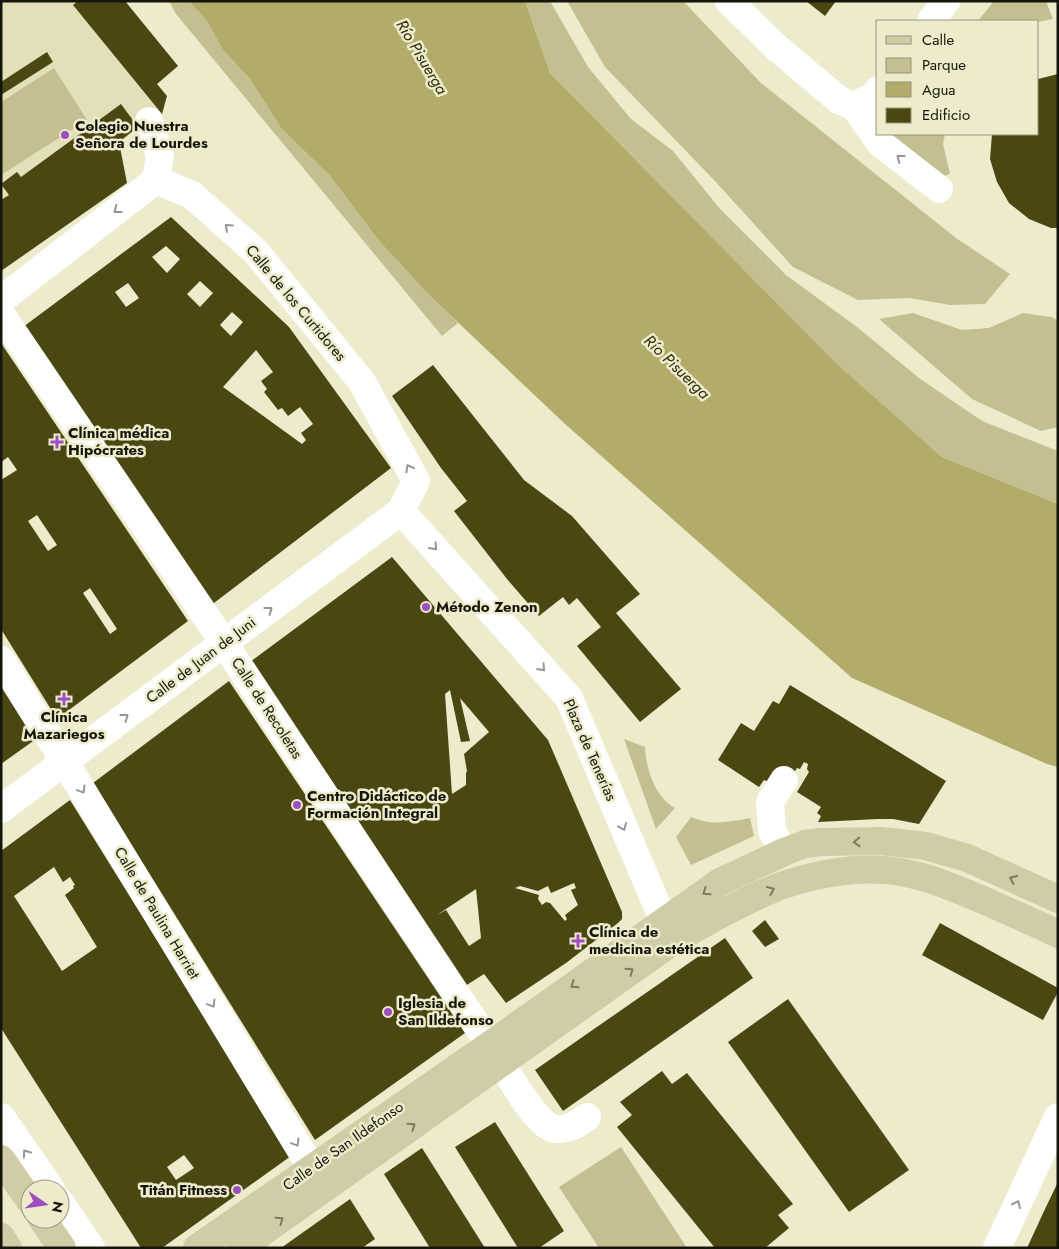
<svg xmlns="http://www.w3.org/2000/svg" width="1059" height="1249" font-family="Jost,sans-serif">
<rect width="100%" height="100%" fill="#edebcb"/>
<polygon fill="#e3e0b9" points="1,1 125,1 178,66 157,84 167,96 162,114 138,127 119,142 127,183 1,271"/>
<g fill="#c3bf91">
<polygon points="169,1 189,1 207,21 223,50 250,79 281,128 330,176 379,241 429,295 458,323 442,336 176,14"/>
<polygon points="525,1 550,1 588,67 631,119 673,151 721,210 786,275 857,327 919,378 982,421 1058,451 1058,504 942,457 836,363 550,73"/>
<polygon points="567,1 683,1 761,83 956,238 1010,274 985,304 950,305 909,298 858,300 793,267 714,180 605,67"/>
<polygon points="994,1 1046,1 1053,19 1038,22 978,21"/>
<polygon points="54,68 87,120 1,175 1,102"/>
<polygon points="885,134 945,134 943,144 950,174 941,177"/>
<polygon points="913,313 962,330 989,328 1023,313 1051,317 1058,320 1058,427 1041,431 972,399 879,319"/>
<path d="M 624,739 L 645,747 C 646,769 655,797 675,808 L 656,829 Z"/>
<path d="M 691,817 C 711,826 729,822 750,818 L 754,836 L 691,865 L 676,837 Z"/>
<polygon points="621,1147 687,1248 599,1248 559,1187"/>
</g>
<polygon fill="#b2ac6a" points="189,1 525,1 550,73 836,363 942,457 1058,504 1058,767 1047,764 852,678 564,423 429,295 379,241 330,176 281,128 250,79 223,50 207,21"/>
<g fill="#4b4713" fill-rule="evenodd">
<polygon points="78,1 125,1 178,66 157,84 167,96 162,114 73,5"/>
<polygon points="806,1 836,1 825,16"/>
<polygon points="47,52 53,62 1,95 1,82"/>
<polygon points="1058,74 1058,228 1051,228 1029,219 1009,203 997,182 990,159 992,134 1038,134 1038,79"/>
<polygon points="121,104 138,127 119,142 127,183 1,271 1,200 9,195 1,184 17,172 21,177"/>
<path d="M 171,217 L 289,327 L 391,468 L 210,606 L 23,327 ZM 166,246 L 180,259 L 167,273 L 152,257 ZM 200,281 L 213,293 L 200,307 L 187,294 ZM 128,283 L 139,298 L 126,307 L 115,292 ZM 232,312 L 243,322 L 231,336 L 220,325 ZM 256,350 L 273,372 L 261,381 L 267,389 L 264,392 L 278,410 L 282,408 L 288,416 L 300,407 L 313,424 L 301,433 L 306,440 L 302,444 L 223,387 Z"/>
<path d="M 1,343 L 188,621 L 57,719 L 1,629 L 1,480 L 17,470 L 8,457 L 1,462 ZM 37,515 L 57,545 L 48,551 L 28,521 ZM 90,588 L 117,629 L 110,634 L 83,593 Z"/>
<polygon points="433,365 524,480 572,516 640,594 616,613 681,689 640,722 577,646 601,627 577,598 569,605 563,597 539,616 507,579 454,511 467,501 441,468 392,396"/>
<path d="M 392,557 L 548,740 L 622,912 L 622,919 L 618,923 L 566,963 L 506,1003 L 484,974 L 462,988 L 246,665 ZM 450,690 L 461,742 L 470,741 L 460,698 L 489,732 L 464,754 L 467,771 L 466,773 L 466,785 L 452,794 L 445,694 ZM 574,883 L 576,888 L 571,890 L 578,905 L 565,915 L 567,919 L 565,921 L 550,903 L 546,902 L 542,905 L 538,899 L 539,895 L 515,888 L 520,886 L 538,891 L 548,886 L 551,893 ZM 476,889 L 481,938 L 469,946 L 446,910 L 437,915 Z"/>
<polygon points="229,681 465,1033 315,1140 93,783"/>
<polygon points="1,684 36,739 1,764"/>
<polygon points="790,685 946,781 919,824 893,819 878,819 818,822 821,816 817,813 821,807 797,792 809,772 807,769 808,764 804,762 800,769 797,768 788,783 769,782 764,780 759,787 718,760 741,723 754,731 773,701 779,704"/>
<path d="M 70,800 L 291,1156 L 162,1248 L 141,1248 L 1,1028 L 1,851 ZM 54,867 L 63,882 L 70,877 L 75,885 L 73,886 L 74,888 L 65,895 L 97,947 L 62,971 L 14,896 ZM 184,1155 L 194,1168 L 176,1180 L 167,1167 Z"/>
<polygon points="765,920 779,939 765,947 752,931"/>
<polygon points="940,923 1058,988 1058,992 1043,1020 922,955"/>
<polygon points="725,938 753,978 563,1111 535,1070"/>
<polygon points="788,999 909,1170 849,1212 728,1042"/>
<polygon points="662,1071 672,1084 687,1073 793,1204 778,1215 789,1228 765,1248 715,1248 617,1127 632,1115 620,1102"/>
<polygon points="495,1122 564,1231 539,1248 518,1248 455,1147"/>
<polygon points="422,1148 485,1248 430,1248 384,1174"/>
<polygon points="1058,1182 1058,1248 1027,1248 1045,1209"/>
<polygon points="350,1199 375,1239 362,1248 281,1248"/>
</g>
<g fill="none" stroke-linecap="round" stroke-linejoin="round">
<g stroke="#fff" stroke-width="28">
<polyline points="729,1 776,47 839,100 854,106"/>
<polyline points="931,21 946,1"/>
<polyline points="854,106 880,143 939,189"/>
<polyline points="854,106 872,97 878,90"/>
<polyline points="149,121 160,156 156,180"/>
<polyline points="1,300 156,180"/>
<polyline points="1,314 224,643 480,1030"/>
<polyline points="401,511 569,698 664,922 688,920"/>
<polyline points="1,660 65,762 311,1167"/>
<polyline points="1,809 401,511 416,481 362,382 256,252 192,195 156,180"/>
<polyline points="784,852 772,831 770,802 784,780"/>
<path d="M 490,1045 C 502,1064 531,1116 548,1126 C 560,1134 577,1125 587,1117"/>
<polyline points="1,1117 51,1189"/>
<polyline points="60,1202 91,1248"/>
<polyline points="997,1248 1058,1117"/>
</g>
<g stroke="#d0cda6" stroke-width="28">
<polyline points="1,1159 30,1201"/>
<polyline points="42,1219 62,1248"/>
<polyline points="1,1237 8,1248"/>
<polyline points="197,1248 490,1045 720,882 784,852 805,844 821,842 881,841 926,846 967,858 1058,899"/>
<path d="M 240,1248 L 676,939 C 709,921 742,901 778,887 C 808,876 850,867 883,870 C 921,872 957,889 992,904 C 1014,914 1036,923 1058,934"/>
</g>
</g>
<defs><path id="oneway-chevron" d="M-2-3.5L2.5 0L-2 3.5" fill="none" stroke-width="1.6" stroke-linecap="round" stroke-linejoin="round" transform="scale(1.25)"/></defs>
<g stroke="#969691">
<use href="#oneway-chevron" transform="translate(900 158) rotate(-142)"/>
<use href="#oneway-chevron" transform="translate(117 210) rotate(142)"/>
<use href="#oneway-chevron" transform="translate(228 227) rotate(-138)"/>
<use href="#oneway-chevron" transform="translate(409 468) rotate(-119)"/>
<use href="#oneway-chevron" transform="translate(434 547) rotate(48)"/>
<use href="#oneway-chevron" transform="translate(269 610) rotate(-37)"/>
<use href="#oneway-chevron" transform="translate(542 668) rotate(48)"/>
<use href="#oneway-chevron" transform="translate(125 717) rotate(-37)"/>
<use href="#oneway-chevron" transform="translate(82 790) rotate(59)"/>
<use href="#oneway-chevron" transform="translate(623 827) rotate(67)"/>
<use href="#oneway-chevron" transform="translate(212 1004) rotate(59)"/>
<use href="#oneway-chevron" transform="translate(296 1143) rotate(59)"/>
<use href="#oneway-chevron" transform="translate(26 1153) rotate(-125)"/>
<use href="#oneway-chevron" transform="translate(1017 1204) rotate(-65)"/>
</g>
<g stroke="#7c7a60">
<use href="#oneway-chevron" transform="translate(857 842) rotate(178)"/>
<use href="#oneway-chevron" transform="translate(1013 879) rotate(-156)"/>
<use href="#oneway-chevron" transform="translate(771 890) rotate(-23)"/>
<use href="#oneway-chevron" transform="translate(706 892) rotate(145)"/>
<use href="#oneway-chevron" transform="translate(630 971) rotate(-35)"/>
<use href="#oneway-chevron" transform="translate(574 985) rotate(145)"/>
<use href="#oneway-chevron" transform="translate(412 1126) rotate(-35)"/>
<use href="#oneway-chevron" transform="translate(280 1220) rotate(-35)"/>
</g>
<g fill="#9d4fc0" stroke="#edebcb" stroke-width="2">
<circle cx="65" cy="135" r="5"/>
<path d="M54.5 434.5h5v5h5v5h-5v5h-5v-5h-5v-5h5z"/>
<circle cx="426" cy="607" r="5"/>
<path d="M61.5 691.5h5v5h5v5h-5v5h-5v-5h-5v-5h5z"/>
<circle cx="297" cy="805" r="5"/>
<path d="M575.5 933.5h5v5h5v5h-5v5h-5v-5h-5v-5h5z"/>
<circle cx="388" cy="1012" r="5"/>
<circle cx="237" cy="1190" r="5"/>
</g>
<g text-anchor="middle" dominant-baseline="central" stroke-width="5" stroke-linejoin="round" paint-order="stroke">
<g font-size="15" font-weight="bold" fill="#16150a" stroke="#edebcb" text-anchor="start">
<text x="75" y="126">Colegio Nuestra<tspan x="75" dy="17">Señora de Lourdes</tspan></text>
<text x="68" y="433">Clínica médica<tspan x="68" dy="17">Hipócrates</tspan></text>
<text x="436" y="607">Método Zenon</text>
<text x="64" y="717" text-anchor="middle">Clínica<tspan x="64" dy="17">Mazariegos</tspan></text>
<text x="307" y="796">Centro Didáctico de<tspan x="307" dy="17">Formación Integral</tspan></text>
<text x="589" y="932">Clínica de<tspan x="589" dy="17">medicina estética</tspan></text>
<text x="398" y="1003">Iglesia de<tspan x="398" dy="17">San Ildefonso</tspan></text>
<text x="227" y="1190" text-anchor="end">Titán Fitness</text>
</g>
<g font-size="15" fill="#16150a" stroke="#edebcb">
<text transform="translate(296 303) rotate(50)">Calle de los Curtidores</text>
<text transform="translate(201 660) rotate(-37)">Calle de Juan de Juni</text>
<text transform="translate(267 708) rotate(57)">Calle de Recoletas</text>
<text transform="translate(590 750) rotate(66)">Plaza de Tenerías</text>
<text transform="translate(157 913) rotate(59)">Calle de Paulina Harriet</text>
<text transform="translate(343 1146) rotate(-35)">Calle de San Ildefonso</text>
</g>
<g font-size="16" font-style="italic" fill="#322f11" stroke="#edebcb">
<text transform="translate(422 57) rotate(59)">Río Pisuerga</text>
<text transform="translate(677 367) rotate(44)">Río Pisuerga</text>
</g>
</g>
<rect width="1059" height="1249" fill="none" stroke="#16150a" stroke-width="5"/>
<rect x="876" y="20" width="162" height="115" fill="#edebcb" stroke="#97957e"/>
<rect x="886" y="36" width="25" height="8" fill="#d0cda6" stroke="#97957e"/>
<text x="922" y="45" font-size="15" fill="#16150a">Calle</text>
<rect x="886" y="58" width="25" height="15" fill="#c3bf91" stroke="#97957e"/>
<text x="922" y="70" font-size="15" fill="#16150a">Parque</text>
<rect x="886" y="82" width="25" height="15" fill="#b2ac6a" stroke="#97957e"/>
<text x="922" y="95" font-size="15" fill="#16150a">Agua</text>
<rect x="886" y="108" width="25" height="15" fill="#4b4713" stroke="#97957e"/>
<text x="922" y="120" font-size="15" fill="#16150a">Edificio</text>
<g transform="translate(45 1204) rotate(103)"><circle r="24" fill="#edebcb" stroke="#97957e"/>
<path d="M0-4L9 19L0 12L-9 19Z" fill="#9d4fc0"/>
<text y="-8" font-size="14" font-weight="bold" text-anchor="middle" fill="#16150a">N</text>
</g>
</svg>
